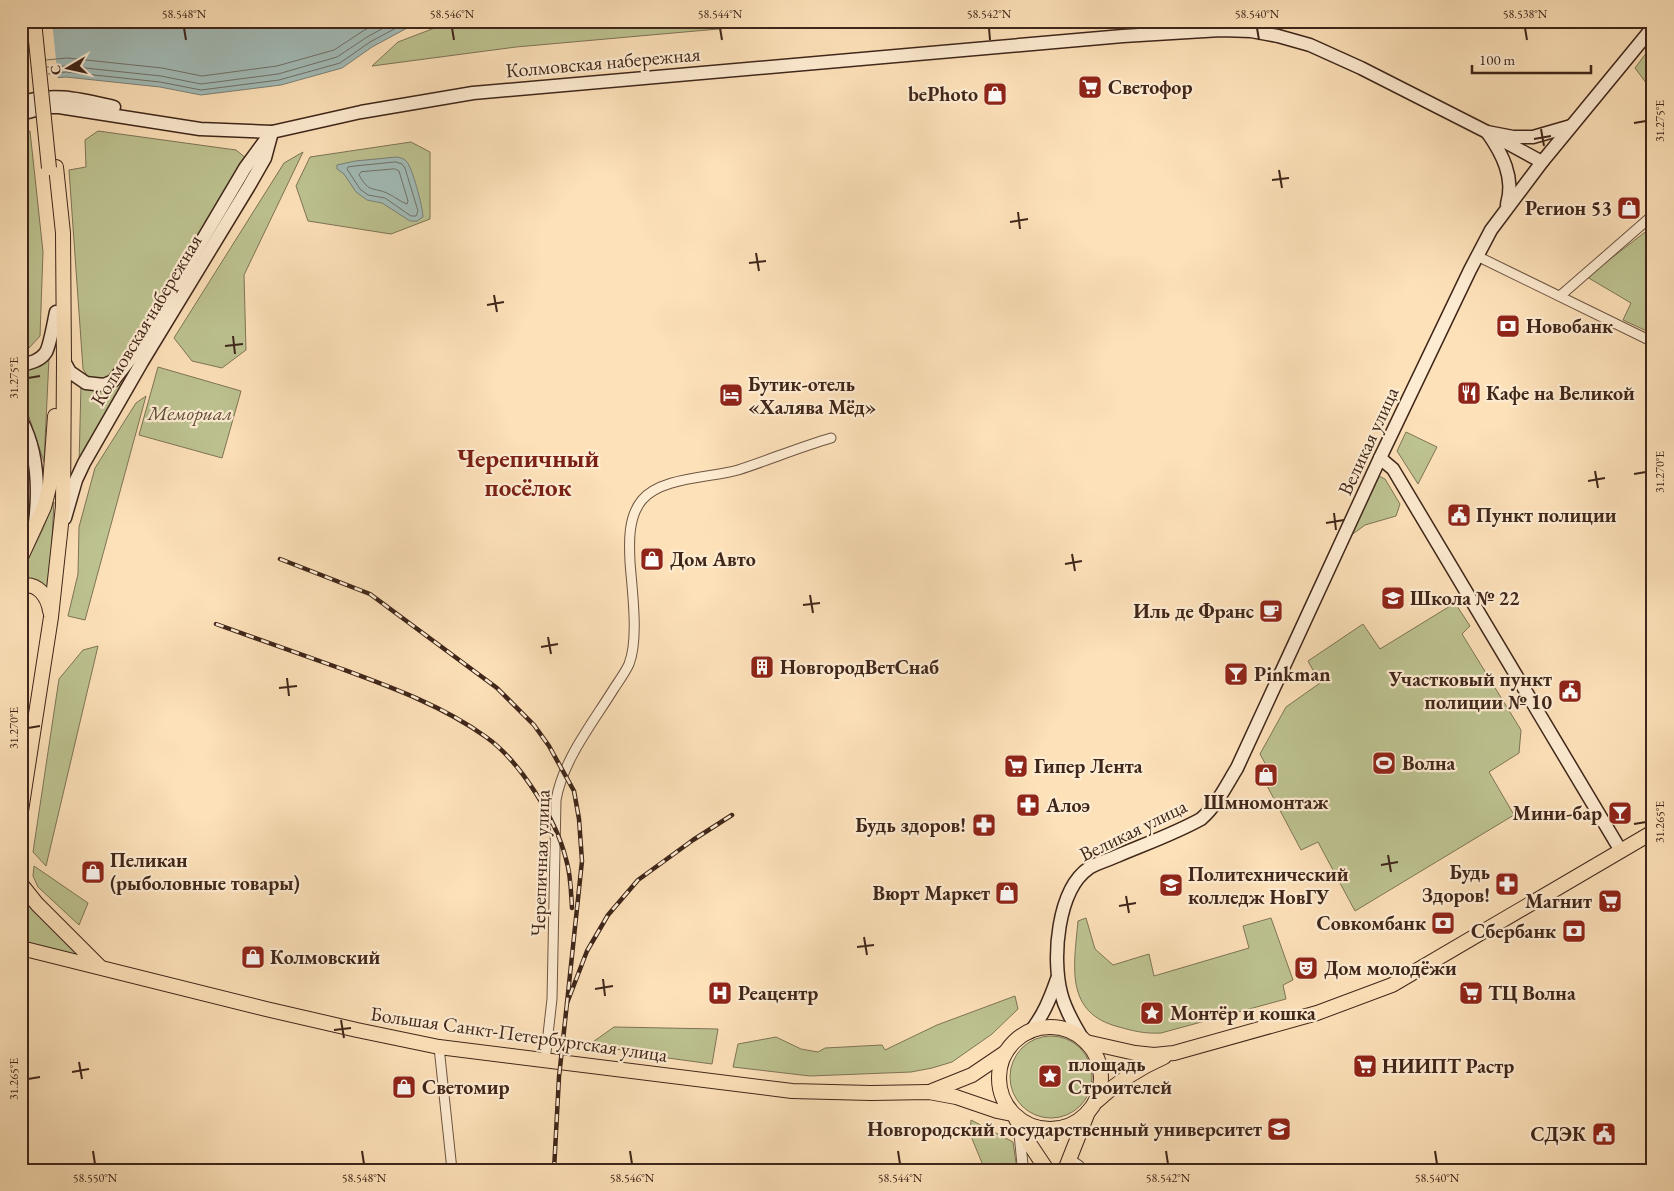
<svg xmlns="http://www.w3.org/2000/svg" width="1674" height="1191" font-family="'EB Garamond',serif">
<rect width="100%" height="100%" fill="#fde1b9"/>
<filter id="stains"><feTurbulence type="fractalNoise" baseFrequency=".004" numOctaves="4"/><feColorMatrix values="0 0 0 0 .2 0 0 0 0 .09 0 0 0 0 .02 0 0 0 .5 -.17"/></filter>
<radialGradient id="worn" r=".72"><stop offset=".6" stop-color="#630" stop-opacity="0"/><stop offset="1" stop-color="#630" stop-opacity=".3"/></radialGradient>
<g fill="#bdc391" stroke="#7e7456">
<polygon points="453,21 808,21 516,47 372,66 398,42"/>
<polygon points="1653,44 1653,92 1635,68"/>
<polygon points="30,131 43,252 40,336 29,348 21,348 21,135"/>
<polygon points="98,131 236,150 247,159 117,372 105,380 88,377 83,369 69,170 86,167 85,140"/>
<polygon points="411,142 430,152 430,219 391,234 308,221 296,186 310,157"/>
<polygon points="303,152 244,275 246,350 222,368 192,361 174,338 284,163"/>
<polygon points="1653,226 1653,334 1623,320 1631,303 1587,277"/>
<polygon points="49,358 44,462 28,414 21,405 21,367"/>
<polygon points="158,367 241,391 222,458 139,435"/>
<polygon points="126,382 79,465 81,384 108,390"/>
<polygon points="146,396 85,620 68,616 78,574 79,527 95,468 136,403"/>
<polygon points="1406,432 1437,447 1418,484 1397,451"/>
<path d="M 21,450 C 29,469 29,506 21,526 Z"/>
<polygon points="1379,476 1385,479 1400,504 1396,516 1365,525 1346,539 1375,479"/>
<path d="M 54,502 L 49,591 C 41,581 33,578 21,579 L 21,574 L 42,531 Z"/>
<polygon points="1455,603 1470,626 1462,634 1521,730 1519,753 1489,772 1514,815 1355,911 1318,842 1301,850 1265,782 1272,776 1260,754 1286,707 1320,683 1308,661 1363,624 1380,649"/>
<polygon points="98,646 46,866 33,852 59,679 83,650"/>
<polygon points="34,866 88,903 79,925 38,887 33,876"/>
<polygon points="21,897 81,957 21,942"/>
<path d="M 1086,918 L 1095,949 L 1113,965 L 1149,954 L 1154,976 L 1249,948 L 1243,926 L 1271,918 L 1293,980 L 1283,985 L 1286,999 L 1161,1033 C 1146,1034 1133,1031 1119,1027 C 1064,1013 1074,966 1078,921 Z"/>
<polygon points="1015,996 1018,1009 992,1034 952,1062 932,1068 911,1072 810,1076 733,1067 738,1044 776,1037 801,1049 818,1052 825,1048 882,1045 885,1050 937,1025"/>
<polygon points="614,1027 718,1029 712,1064 653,1056 590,1044"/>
<circle cx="1051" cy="1077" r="41"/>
<polygon points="971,1120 1013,1142 1017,1170 985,1170 970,1134"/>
</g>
<g fill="#a2bcb8" stroke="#7a8079">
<polygon points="21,21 420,21 372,47 342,68 281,85 201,95 160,87 66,77 21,81"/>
<path d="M 397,157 C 400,158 403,158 405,160 C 412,164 423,208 423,217 L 417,221 L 410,221 L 382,203 L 367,200 L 356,192 L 344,174 L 337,169 L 337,165 L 355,161 Z"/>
</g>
<polygon fill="#fde1b9" points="23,21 52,21 58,80 29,83"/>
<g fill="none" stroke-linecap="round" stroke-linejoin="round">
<g stroke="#707169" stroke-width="1">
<polyline points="46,60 67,58 162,68 202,76 277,66 334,50 363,31 380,21"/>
<polyline points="47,67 66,66 161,76 201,84 278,74 337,57 367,37 396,21"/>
<polyline points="48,74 66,72 160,82 201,90 279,80 340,63 370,42 409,21"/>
<polygon points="396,162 402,164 405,168 418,211 416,216 411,216 385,198 368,195 360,189 347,169 348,167 355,166"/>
<path d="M 395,169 L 399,171 L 408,201 L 407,204 C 401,202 395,197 389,194 C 372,186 370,194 359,175 L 361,172 Z"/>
</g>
<g stroke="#6e5542" stroke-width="11">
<g id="minor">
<polyline points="1477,256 1653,342"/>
<polyline points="1560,296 1653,215"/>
<polyline points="439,1047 452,1170"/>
<path d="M 545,1061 L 552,999 L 556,800 C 563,760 592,724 613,690 C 618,682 625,673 629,664 C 639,639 632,590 630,562 C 629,542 628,517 642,500 C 661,477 710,478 738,470 C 769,460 800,447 831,438"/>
</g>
</g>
<g stroke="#6e5542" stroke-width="12">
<g id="tertiary">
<polyline points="1019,1128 1023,1170"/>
<polyline points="1069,1159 1079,1166 1081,1170"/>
</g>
</g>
<g stroke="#3f261a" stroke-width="15">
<g id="secondary">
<path d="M 21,103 C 52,91 83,100 114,107"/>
<polyline points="21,114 46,107 59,107 200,129 272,132 361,112 473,93 1123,36 1221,30 1251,31 1278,36 1310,45 1361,68 1487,132 1513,137 1533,137 1571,126"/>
<path d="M 1487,132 C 1502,153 1515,178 1507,204"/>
<polyline points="1498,138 1542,162"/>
<polyline points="64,361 70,372 86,383 104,385 113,381 138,349 245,168 267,138"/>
<path d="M 21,364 C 30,364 41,360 46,352 C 50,345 54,321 56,312"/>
<path d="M 21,420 C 38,451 39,489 35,523"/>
<polyline points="1380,458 1393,469 1621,851"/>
<polyline points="65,518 76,480 84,463 142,362 249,186 265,158 272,132"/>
<path d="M 1030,1032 C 1043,1016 1050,999 1057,979"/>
<path d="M 1082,1038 C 1074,1024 1065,1010 1061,993 C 1052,959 1057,890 1089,868 C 1097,863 1108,860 1117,856 C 1145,844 1174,834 1201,819 C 1217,805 1226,786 1237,768 L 1380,458 L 1470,270 L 1491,230 L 1542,162 L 1653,27"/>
</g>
</g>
<g stroke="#3f261a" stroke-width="16">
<g id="primary">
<polyline points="21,557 44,507 50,484 55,416"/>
<path d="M 21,586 C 38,582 48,597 50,611"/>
<polyline points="21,811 51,617 63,506 64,361 63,233 56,167"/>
<polyline points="21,884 37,904 99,966"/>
<polyline points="21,948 266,1009 357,1030 439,1047 792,1091 871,1093 929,1092 956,1097 997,1111 1012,1114"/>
<circle cx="1050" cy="1078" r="51"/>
<polyline points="1086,1042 1135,1053 1154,1055 1174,1053 1317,1013 1392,985 1653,832"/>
<polyline points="932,1091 972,1075 1006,1052"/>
<path d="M 1097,1101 C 1117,1082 1139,1068 1164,1057"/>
<polyline points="1016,1119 1029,1143 1047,1170"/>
<polyline points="1065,1170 1088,1112"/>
</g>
</g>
<use href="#minor" stroke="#feecd2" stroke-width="9"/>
<use href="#tertiary" stroke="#feecd2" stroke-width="10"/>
<use href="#secondary" stroke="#feecd2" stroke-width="12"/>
<use href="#primary" stroke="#fde1b9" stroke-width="14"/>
<g stroke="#3f261a" stroke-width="4.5">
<g id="rail">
<polyline points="280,559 370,594 497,688 534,725 549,746 574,791 579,819 582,861 567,1003"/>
<path d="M 216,624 C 258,639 300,654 342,669 C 391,687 443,706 486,737 C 520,761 556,819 566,859 C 571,875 571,892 572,908"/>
<polyline points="554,1170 559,1077 567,1003 587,951 608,915 638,880 693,840 732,815"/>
</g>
</g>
<use href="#rail" stroke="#feecd2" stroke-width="2.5" stroke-dasharray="8" stroke-linecap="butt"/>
<g stroke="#3f261a" stroke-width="16" stroke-linecap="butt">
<polyline id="primary-bridge" points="34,21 49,168"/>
</g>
<use href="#primary-bridge" stroke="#fde1b9" stroke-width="14"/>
</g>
<path fill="none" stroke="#3f261a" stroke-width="2" d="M 184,28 L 186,40M 452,28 L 454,40M 720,28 L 722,40M 989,28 L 990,40M 1257,28 L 1259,40M 1525,28 L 1527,40M 1634,123 L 1646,121M 1541,129 L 1544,146M 1534,139 L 1551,136M 1279,170 L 1282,188M 1272,180 L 1289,178M 1018,212 L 1020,229M 1010,222 L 1028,219M 756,253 L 759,271M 749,263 L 766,261M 494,295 L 497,312M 487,305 L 504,302M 233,336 L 235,354M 225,346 L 243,344M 28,378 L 40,376M 1595,471 L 1598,488M 1634,474 L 1646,472M 1588,481 L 1605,478M 1334,513 L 1336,530M 1326,523 L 1344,520M 1072,554 L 1075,571M 1065,564 L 1082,561M 810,595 L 813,613M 803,605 L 820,603M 548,637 L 551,654M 541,647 L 558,644M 287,678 L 289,696M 279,688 L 297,686M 28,728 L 40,726M 1634,824 L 1646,822M 1388,855 L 1391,872M 1381,865 L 1398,862M 1126,896 L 1129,913M 1119,906 L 1136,903M 864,937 L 867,955M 857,947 L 874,945M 603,979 L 605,996M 595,989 L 613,986M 341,1020 L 344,1038M 334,1030 L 351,1028M 79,1062 L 82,1079M 72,1072 L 89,1069M 28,1079 L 40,1077M 93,1151 L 95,1164M 362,1151 L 364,1164M 630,1151 L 632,1164M 898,1151 L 900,1164M 1166,1151 L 1168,1164M 1435,1151 L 1437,1164"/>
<defs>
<g id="supermarket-square" transform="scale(1.25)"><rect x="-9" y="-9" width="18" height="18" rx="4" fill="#8f2418" stroke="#feecd2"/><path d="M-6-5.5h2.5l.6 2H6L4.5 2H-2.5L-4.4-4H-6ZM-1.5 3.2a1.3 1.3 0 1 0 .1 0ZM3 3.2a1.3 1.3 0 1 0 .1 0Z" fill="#fff"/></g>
<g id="shop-square" transform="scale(1.25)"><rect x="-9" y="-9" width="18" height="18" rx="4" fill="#8f2418" stroke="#feecd2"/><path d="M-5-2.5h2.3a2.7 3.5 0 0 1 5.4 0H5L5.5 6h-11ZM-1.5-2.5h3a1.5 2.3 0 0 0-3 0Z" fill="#fff"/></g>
<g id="bank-square" transform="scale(1.25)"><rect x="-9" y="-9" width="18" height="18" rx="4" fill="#8f2418" stroke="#feecd2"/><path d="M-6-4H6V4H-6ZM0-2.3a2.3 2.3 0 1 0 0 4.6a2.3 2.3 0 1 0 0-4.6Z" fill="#fff"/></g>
<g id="restaurant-square" transform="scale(1.25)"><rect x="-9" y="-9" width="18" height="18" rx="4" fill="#8f2418" stroke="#feecd2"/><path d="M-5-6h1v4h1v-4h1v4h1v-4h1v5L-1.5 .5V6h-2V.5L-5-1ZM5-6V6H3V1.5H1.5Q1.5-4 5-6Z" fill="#fff"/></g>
<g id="hotel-square" transform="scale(1.25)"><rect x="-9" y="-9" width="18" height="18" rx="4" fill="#8f2418" stroke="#feecd2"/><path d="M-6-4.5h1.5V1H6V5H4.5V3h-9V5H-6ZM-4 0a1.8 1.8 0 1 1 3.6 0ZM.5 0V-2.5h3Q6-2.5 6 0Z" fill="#fff"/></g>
<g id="civic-square" transform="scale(1.25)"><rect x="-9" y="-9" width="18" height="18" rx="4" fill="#8f2418" stroke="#feecd2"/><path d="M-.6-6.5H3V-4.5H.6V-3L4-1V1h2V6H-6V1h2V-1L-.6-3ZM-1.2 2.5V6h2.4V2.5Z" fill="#fff"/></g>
<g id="school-square" transform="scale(1.25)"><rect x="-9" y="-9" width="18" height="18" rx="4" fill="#8f2418" stroke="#feecd2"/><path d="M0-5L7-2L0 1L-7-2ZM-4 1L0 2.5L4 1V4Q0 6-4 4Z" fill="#fff"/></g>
<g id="cafe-square" transform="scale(1.25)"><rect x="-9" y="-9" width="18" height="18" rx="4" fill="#8f2418" stroke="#feecd2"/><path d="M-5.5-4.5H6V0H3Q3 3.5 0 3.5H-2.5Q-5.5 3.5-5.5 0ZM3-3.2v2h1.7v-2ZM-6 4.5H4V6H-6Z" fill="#fff"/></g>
<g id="building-square" transform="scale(1.25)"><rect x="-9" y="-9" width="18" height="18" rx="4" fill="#8f2418" stroke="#feecd2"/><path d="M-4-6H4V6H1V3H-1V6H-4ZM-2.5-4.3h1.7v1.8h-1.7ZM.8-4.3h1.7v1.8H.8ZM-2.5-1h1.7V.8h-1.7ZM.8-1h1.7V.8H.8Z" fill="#fff"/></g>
<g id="bar-square" transform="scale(1.25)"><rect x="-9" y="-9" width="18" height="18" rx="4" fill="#8f2418" stroke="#feecd2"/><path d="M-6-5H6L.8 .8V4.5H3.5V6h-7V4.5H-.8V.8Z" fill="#fff"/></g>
<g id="stadium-square" transform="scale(1.25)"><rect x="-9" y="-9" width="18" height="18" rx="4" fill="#8f2418" stroke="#feecd2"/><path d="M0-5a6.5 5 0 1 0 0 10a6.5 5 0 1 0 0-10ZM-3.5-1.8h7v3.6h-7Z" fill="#fff"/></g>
<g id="pharmacy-square" transform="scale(1.25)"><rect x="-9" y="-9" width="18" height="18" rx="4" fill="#8f2418" stroke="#feecd2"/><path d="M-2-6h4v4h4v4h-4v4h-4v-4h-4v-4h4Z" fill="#fff"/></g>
<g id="university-square" transform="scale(1.25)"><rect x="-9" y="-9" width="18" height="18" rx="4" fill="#8f2418" stroke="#feecd2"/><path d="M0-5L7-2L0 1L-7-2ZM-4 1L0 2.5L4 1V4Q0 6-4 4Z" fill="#fff"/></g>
<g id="theatre-square" transform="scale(1.25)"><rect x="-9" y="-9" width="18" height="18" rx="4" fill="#8f2418" stroke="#feecd2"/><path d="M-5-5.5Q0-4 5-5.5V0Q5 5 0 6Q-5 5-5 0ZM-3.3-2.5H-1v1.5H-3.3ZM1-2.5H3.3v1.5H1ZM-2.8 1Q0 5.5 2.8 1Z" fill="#fff"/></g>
<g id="hospital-square" transform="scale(1.25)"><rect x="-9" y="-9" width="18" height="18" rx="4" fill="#8f2418" stroke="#feecd2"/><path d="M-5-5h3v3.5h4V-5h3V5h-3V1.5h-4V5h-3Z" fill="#fff"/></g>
<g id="sight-square" transform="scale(1.25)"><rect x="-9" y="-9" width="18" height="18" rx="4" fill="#8f2418" stroke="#feecd2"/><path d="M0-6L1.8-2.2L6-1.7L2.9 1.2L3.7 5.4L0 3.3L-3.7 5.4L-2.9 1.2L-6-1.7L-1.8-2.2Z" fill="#fff"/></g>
</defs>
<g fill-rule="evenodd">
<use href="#supermarket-square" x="1090" y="87"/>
<use href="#shop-square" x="995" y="94"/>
<use href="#shop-square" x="1629" y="208"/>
<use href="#bank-square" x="1508" y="326"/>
<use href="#restaurant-square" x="1469" y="393"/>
<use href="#hotel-square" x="731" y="395"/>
<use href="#civic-square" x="1459" y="515"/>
<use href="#shop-square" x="652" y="559"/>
<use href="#school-square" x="1393" y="598"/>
<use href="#cafe-square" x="1271" y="611"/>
<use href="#building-square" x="762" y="667"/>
<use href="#bar-square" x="1236" y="674"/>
<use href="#civic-square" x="1570" y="691"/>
<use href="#stadium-square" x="1384" y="763"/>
<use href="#supermarket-square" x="1016" y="766"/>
<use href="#shop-square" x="1266" y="775"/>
<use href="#pharmacy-square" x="1028" y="805"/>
<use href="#bar-square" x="1620" y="813"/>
<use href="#pharmacy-square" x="984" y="825"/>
<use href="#shop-square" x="93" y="872"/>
<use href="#pharmacy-square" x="1507" y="884"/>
<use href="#university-square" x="1171" y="885"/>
<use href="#shop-square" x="1007" y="893"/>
<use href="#supermarket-square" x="1610" y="901"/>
<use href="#bank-square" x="1443" y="923"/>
<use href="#bank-square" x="1574" y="931"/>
<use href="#shop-square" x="253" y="957"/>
<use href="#theatre-square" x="1306" y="968"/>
<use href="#hospital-square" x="720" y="993"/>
<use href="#supermarket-square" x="1471" y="993"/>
<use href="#sight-square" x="1152" y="1013"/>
<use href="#supermarket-square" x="1365" y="1066"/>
<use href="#sight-square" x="1050" y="1076"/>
<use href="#shop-square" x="404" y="1087"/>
<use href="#university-square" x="1279" y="1129"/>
<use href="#civic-square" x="1604" y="1134"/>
</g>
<g text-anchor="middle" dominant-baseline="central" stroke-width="4.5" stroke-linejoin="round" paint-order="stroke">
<g font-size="20" fill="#3f261a" stroke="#feecd2">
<text transform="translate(603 62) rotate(-5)">Колмовская набережная</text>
<text transform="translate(146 320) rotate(-59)">Колмовская набережная</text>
<text transform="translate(1368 441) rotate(-65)">Великая улица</text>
<text transform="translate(1133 830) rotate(-26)">Великая улица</text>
<text transform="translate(540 863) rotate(-88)">Черепичная улица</text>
<text transform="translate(519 1034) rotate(8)">Большая Санкт-Петербургская улица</text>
</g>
<g font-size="20" font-weight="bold" fill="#3f261a" stroke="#feecd2" text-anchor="start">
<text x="1108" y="87">Светофор</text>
<text x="978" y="94" text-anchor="end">bePhoto</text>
<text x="1612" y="208" text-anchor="end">Регион 53</text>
<text x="1526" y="326">Новобанк</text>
<text x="748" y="384">Бутик-отель<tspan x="748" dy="23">«Халява Мёд»</tspan></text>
<text x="1486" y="393">Кафе на Великой</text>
<text x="1476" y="515">Пункт полиции</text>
<text x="670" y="559">Дом Авто</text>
<text x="1410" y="598">Школа № 22</text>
<text x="1254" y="611" text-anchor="end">Иль де Франс</text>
<text x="780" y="667">НовгородВетСнаб</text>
<text x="1254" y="674">Pinkman</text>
<text x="1552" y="679" text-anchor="end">Участковый пункт<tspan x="1552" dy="23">полиции № 10</tspan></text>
<text x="1402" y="763">Волна</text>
<text x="1034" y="766">Гипер Лента</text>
<text x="1266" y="802" text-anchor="middle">Шмномонтаж</text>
<text x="1046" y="805">Алоэ</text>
<text x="1602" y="813" text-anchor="end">Мини-бар</text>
<text x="966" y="825" text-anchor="end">Будь здоров!</text>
<text x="110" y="860">Пеликан<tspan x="110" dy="23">(рыболовные товары)</tspan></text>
<text x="1490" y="872" text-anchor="end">Будь<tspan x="1490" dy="23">Здоров!</tspan></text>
<text x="1188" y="874">Политехнический<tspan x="1188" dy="23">колледж НовГУ</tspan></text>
<text x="990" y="893" text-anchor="end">Вюрт Маркет</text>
<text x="1592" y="901" text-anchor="end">Магнит</text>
<text x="1426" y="923" text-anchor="end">Совкомбанк</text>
<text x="1556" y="931" text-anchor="end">Сбербанк</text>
<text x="270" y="957">Колмовский</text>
<text x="1324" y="968">Дом молодёжи</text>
<text x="738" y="993">Реацентр</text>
<text x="1488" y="993">ТЦ Волна</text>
<text x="1170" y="1013">Монтёр и кошка</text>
<text x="1068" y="1064">площадь<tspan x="1068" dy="23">Строителей</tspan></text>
<text x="1382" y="1066">НИИПТ Растр</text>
<text x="422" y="1087">Светомир</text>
<text x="1262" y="1129" text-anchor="end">Новгородский государственный университет</text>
<text x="1586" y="1134" text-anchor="end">СДЭК</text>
</g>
<g font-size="20" font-style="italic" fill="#5e4d38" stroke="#feecd2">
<text x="190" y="413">Мемориал</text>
</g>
<g font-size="25" font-weight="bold" fill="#7a1f14" stroke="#feecd2">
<text x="528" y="458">Черепичный<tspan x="528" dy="29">посёлок</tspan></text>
</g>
</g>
<rect width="1674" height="1191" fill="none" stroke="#fde1b9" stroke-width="55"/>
<g transform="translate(68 68) rotate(261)" stroke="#feecd2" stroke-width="4" paint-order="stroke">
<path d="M0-4L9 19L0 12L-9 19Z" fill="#3f261a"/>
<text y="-8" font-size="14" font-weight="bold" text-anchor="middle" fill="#3f261a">С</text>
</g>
<path d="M1472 65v8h119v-8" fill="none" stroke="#3f261a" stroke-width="2.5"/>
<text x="1479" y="65" font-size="15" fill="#3f261a" stroke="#feecd2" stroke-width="4" paint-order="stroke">100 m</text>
<rect x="28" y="28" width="1618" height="1136" fill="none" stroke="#3f261a" stroke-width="2"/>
<g font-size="12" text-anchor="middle" fill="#3f261a">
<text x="184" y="18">58.548°N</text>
<text x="452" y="18">58.546°N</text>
<text x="720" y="18">58.544°N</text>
<text x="989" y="18">58.542°N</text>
<text x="1257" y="18">58.540°N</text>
<text x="1525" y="18">58.538°N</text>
<text transform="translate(1660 121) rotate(-90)" y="4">31.275°E</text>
<text transform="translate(14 378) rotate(-90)" y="4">31.275°E</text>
<text transform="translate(1660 472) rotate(-90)" y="4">31.270°E</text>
<text transform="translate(14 728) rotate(-90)" y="4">31.270°E</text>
<text transform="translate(1660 822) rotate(-90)" y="4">31.265°E</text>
<text transform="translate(14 1079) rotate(-90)" y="4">31.265°E</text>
<text x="95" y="1182">58.550°N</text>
<text x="364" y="1182">58.548°N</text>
<text x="632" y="1182">58.546°N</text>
<text x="900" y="1182">58.544°N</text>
<text x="1168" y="1182">58.542°N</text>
<text x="1437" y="1182">58.540°N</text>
</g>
<rect width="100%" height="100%" filter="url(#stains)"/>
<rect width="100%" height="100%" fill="url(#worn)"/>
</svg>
